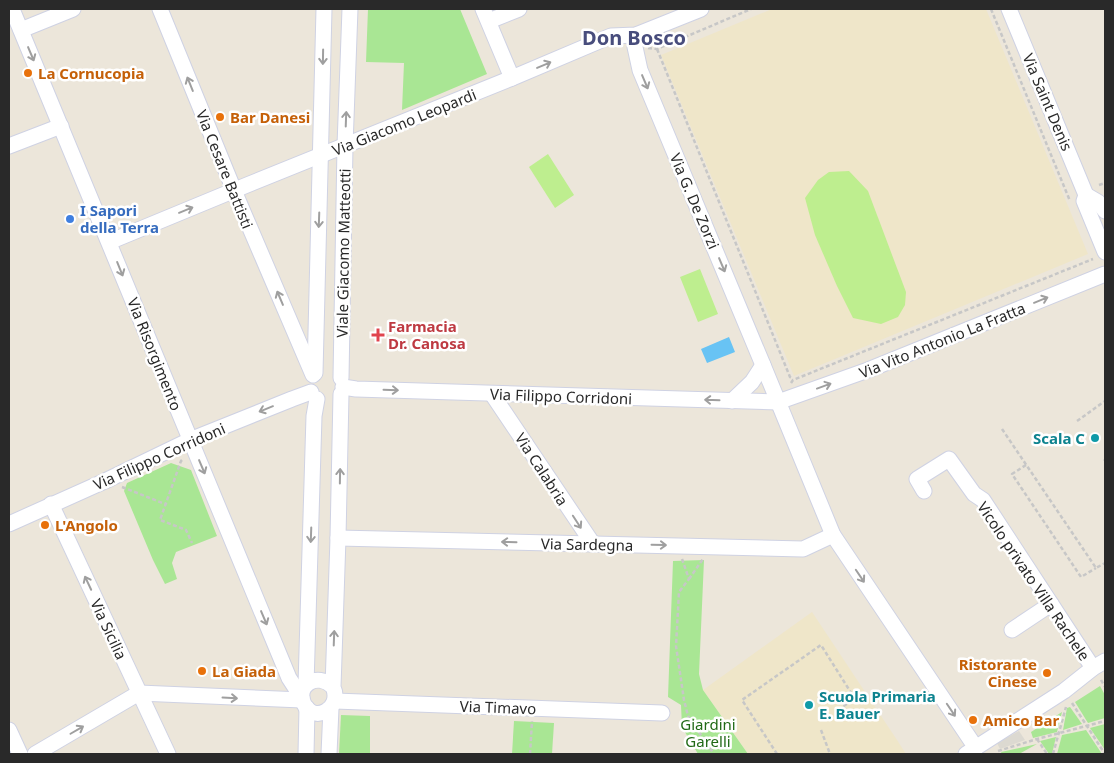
<svg xmlns="http://www.w3.org/2000/svg" width="1114" height="763" font-family="'Noto Sans',sans-serif">
<rect width="100%" height="100%" fill="#ece6da"/>
<g fill="#efe6c9">
<polygon points="772,9 986,9 1088,254 794,376 661,55"/>
<polygon points="812,612 897,740 906,754 748,754 703,690"/>
</g>
<g fill="#a9e694">
<polygon points="368,9 460,9 487,74 402,110 404,63 366,62"/>
<polygon points="171,463 191,470 217,536 176,552 172,563 177,579 165,584 153,560 124,491 127,483"/>
<polygon points="704,560 699,674 703,690 748,754 698,754 682,727 681,705 668,697 673,561"/>
<polygon points="1100,686 1105,695 1105,718 1088,723 1075,702"/>
<polygon points="1070,707 1082,724 1063,730 1067,708"/>
<polygon points="1062,712 1057,732 1033,738 1031,732"/>
<polygon points="341,715 370,716 370,754 339,754"/>
<polygon points="514,721 554,723 552,754 512,754"/>
<polygon points="1105,724 1105,750 1090,728"/>
<polygon points="1086,730 1102,754 1057,754 1062,735"/>
<polygon points="1056,737 1052,754 1049,754 1040,741"/>
<polygon points="1037,744 1019,754 1002,754 1001,752"/>
</g>
<g fill="#beee8f">
<polygon points="548,154 574,195 555,208 529,167"/>
<polygon points="849,171 868,191 906,292 905,305 898,317 881,324 853,318 837,286 815,235 805,198 818,180 829,172"/>
<polygon points="700,269 718,314 698,322 680,277"/>
</g>
<polygon fill="#dcd9d1" points="1019,731 1025,740 1000,749 997,743"/>
<polygon fill="#68c3f4" points="729,337 735,352 707,363 701,349"/>
<g fill="none" stroke-linecap="round" stroke-linejoin="round">
<g stroke="#cfd2e3" stroke-width="17">
<g id="minor">
<polyline points="12,9 289,678 302,698"/>
<polyline points="160,9 238,200 313,375"/>
<polyline points="483,9 512,78"/>
<polyline points="1009,9 1086,195"/>
<polyline points="489,21 519,9"/>
<polyline points="21,30 73,9"/>
<polyline points="636,35 635,47 640,70 763,365 833,535 976,748"/>
<polyline points="9,146 61,126"/>
<polyline points="1086,195 1084,201 1105,252"/>
<polyline points="1086,195 1098,202 1105,211"/>
<polyline points="109,242 247,185 512,78 611,36 636,35 701,9"/>
<polyline points="315,373 324,9"/>
<polyline points="341,378 345,146 350,9"/>
<polyline points="343,387 356,389 778,402 868,370 1105,274"/>
<polyline points="492,394 593,544"/>
<polyline points="732,401 752,382 763,365"/>
<polyline points="924,491 917,479 949,459 974,494 983,500 1093,668"/>
<polyline points="51,504 168,754"/>
<polyline points="9,524 105,481 190,440 292,399 311,392"/>
<polyline points="338,538 803,549 833,535"/>
<polyline points="1012,630 1051,604"/>
<polyline points="306,685 314,416 317,399"/>
<path d="M 333,687 C 317,671 295,686 304,704 C 313,724 343,709 333,687 L 338,538 L 341,394"/>
<polyline points="335,701 662,713"/>
<polyline points="9,730 20,754"/>
<polyline points="35,754 139,693 302,700"/>
<polyline points="306,754 307,708"/>
<polyline points="329,754 331,708"/>
<polyline points="966,754 1064,691 1093,668 1105,661"/>
</g>
</g>
<g stroke="#c7c7c7" stroke-width="2.5" stroke-dasharray="4 2.5" stroke-linecap="butt">
<polyline points="991,9 1070,201"/>
<polyline points="648,48 657,49 751,9"/>
<polyline points="657,49 790,377 793,379"/>
<polyline points="1099,185 1105,183"/>
<polyline points="791,383 793,380 1093,259"/>
<polyline points="1077,421 1105,401"/>
<polyline points="1002,429 1096,568 1105,563"/>
<polyline points="182,460 181,461 160,520 186,530 192,543"/>
<polyline points="1104,461 1105,460"/>
<polyline points="1026,465 1012,474 1081,577 1096,568"/>
<polyline points="122,487 165,504"/>
<polyline points="682,559 689,579 679,592 676,646 684,700 688,716 714,754"/>
<polyline points="689,579 703,559"/>
<polyline points="1101,680 1105,687"/>
<polyline points="1072,703 1105,754"/>
<polyline points="821,730 830,754"/>
<polyline points="1037,739 1047,754"/>
<polyline points="998,751 1037,739 1105,721"/>
<polyline points="530,754 532,721"/>
<polyline points="777,754 742,700 821,645 855,699 842,707"/>
<polyline points="1053,754 1066,707"/>
</g>
<use href="#minor" stroke="#fff" stroke-width="15"/>
</g>
<defs><path id="oneway-shaft" d="M-6 0H5M1.5-3L5.5 0L1.5 3" fill="none" stroke-width="1.6" stroke-linecap="round" stroke-linejoin="round" transform="scale(1.25)"/></defs>
<g stroke="#9f9f9f">
<use href="#oneway-shaft" transform="translate(31 54) rotate(67)"/>
<use href="#oneway-shaft" transform="translate(323 57) rotate(91)"/>
<use href="#oneway-shaft" transform="translate(544 65) rotate(-23)"/>
<use href="#oneway-shaft" transform="translate(645 82) rotate(67)"/>
<use href="#oneway-shaft" transform="translate(190 84) rotate(-112)"/>
<use href="#oneway-shaft" transform="translate(346 119) rotate(-88)"/>
<use href="#oneway-shaft" transform="translate(186 210) rotate(-22)"/>
<use href="#oneway-shaft" transform="translate(319 220) rotate(92)"/>
<use href="#oneway-shaft" transform="translate(722 265) rotate(67)"/>
<use href="#oneway-shaft" transform="translate(120 269) rotate(68)"/>
<use href="#oneway-shaft" transform="translate(280 298) rotate(-113)"/>
<use href="#oneway-shaft" transform="translate(1041 300) rotate(-22)"/>
<use href="#oneway-shaft" transform="translate(824 386) rotate(-20)"/>
<use href="#oneway-shaft" transform="translate(391 390) rotate(2)"/>
<use href="#oneway-shaft" transform="translate(712 400) rotate(-178)"/>
<use href="#oneway-shaft" transform="translate(266 409) rotate(158)"/>
<use href="#oneway-shaft" transform="translate(202 467) rotate(67)"/>
<use href="#oneway-shaft" transform="translate(340 476) rotate(-89)"/>
<use href="#oneway-shaft" transform="translate(577 522) rotate(57)"/>
<use href="#oneway-shaft" transform="translate(311 535) rotate(92)"/>
<use href="#oneway-shaft" transform="translate(509 542) rotate(-179)"/>
<use href="#oneway-shaft" transform="translate(659 545) rotate(1)"/>
<use href="#oneway-shaft" transform="translate(860 576) rotate(56)"/>
<use href="#oneway-shaft" transform="translate(88 583) rotate(-115)"/>
<use href="#oneway-shaft" transform="translate(264 618) rotate(67)"/>
<use href="#oneway-shaft" transform="translate(334 638) rotate(-88)"/>
<use href="#oneway-shaft" transform="translate(230 698) rotate(3)"/>
<use href="#oneway-shaft" transform="translate(951 710) rotate(56)"/>
<use href="#oneway-shaft" transform="translate(77 730) rotate(-30)"/>
</g>
<g fill="#e8710a" stroke="#fff" stroke-width="2">
<circle cx="28" cy="73" r="5"/>
<circle cx="220" cy="117" r="5"/>
<circle cx="45" cy="525" r="5"/>
<circle cx="202" cy="671" r="5"/>
<circle cx="1047" cy="673" r="5"/>
<circle cx="973" cy="720" r="5"/>
</g>
<circle fill="#3f7fe0" stroke="#fff" stroke-width="2" cx="70" cy="219" r="5"/>
<path fill="#e0444e" stroke="#fff" stroke-width="2" d="M375.5 327.5h5v5h5v5h-5v5h-5v-5h-5v-5h5z"/>
<g fill="#0f9aa8" stroke="#fff" stroke-width="2">
<circle cx="1095" cy="438" r="5"/>
<circle cx="809" cy="705" r="5"/>
</g>
<g text-anchor="middle" dominant-baseline="central" stroke-width="5" stroke-linejoin="round" paint-order="stroke">
<g font-size="15" font-weight="bold" fill="#c56008" stroke="#fff" text-anchor="start">
<text x="38" y="73">La Cornucopia</text>
<text x="230" y="117">Bar Danesi</text>
<text x="55" y="525">L'Angolo</text>
<text x="1037" y="664" text-anchor="end">Ristorante<tspan x="1037" dy="17">Cinese</tspan></text>
<text x="212" y="671">La Giada</text>
<text x="983" y="720">Amico Bar</text>
</g>
<g font-size="15" fill="#292929" stroke="#fff">
<text transform="translate(1048 102) rotate(67)">Via Saint Denis</text>
<text transform="translate(404 122) rotate(-22)">Via Giacomo Leopardi</text>
<text transform="translate(225 169) rotate(68)">Via Cesare Battisti</text>
<text transform="translate(695 201) rotate(67)">Via G. De Zorzi</text>
<text transform="translate(343 253) rotate(-89)">Viale Giacomo Matteotti</text>
<text transform="translate(942 340) rotate(-22)">Via Vito Antonio La Fratta</text>
<text transform="translate(155 354) rotate(68)">Via Risorgimento</text>
<text transform="translate(561 396) rotate(2)">Via Filippo Corridoni</text>
<text transform="translate(159 456) rotate(-24)">Via Filippo Corridoni</text>
<text transform="translate(542 469) rotate(57)">Via Calabria</text>
<text transform="translate(587 544) rotate(1)">Via Sardegna</text>
<text transform="translate(1034 581) rotate(56)">Vicolo privato Villa Rachele</text>
<text transform="translate(109 629) rotate(65)">Via Sicilia</text>
<text transform="translate(498 707) rotate(2)">Via Timavo</text>
</g>
<g font-size="15" font-weight="bold" fill="#366cbe" stroke="#fff" text-anchor="start">
<text x="80" y="210">I Sapori<tspan x="80" dy="17">della Terra</tspan></text>
</g>
<g font-size="15" font-weight="bold" fill="#be3a42" stroke="#fff" text-anchor="start">
<text x="388" y="326">Farmacia<tspan x="388" dy="17">Dr. Canosa</tspan></text>
</g>
<g font-size="15" font-weight="bold" fill="#0d838f" stroke="#fff" text-anchor="end">
<text x="1085" y="438">Scala C</text>
<text x="819" y="696" text-anchor="start">Scuola Primaria<tspan x="819" dy="17">E. Bauer</tspan></text>
</g>
<g font-size="15" fill="#216916" stroke="#fff">
<text x="708" y="724">Giardini<tspan x="708" dy="17">Garelli</tspan></text>
</g>
<g font-size="20" font-weight="bold" fill="#484d7c" stroke="#fff">
<text x="634" y="37">Don Bosco</text>
</g>
</g>
<rect width="1114" height="763" fill="none" stroke="#292929" stroke-width="20"/>
</svg>
